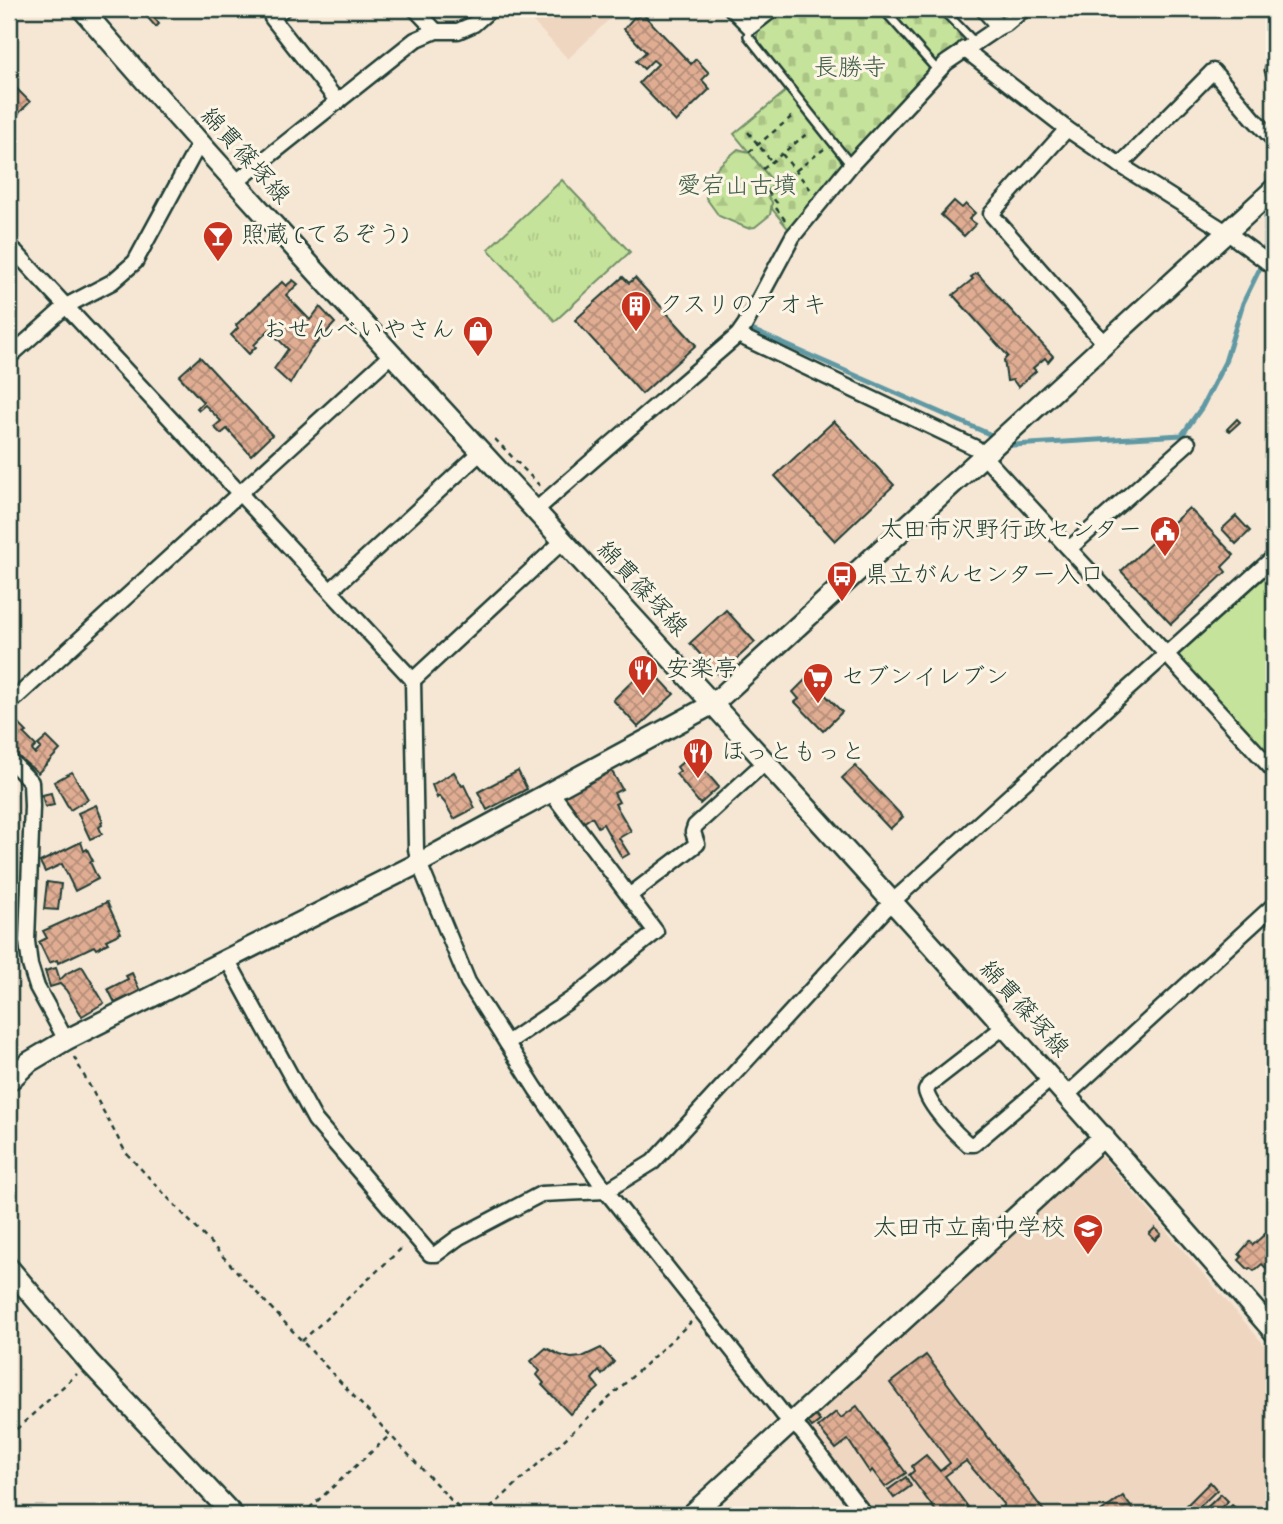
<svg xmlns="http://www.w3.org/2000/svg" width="1283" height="1524" font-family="'Indie Flower','Klee One',sans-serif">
<defs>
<pattern id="grass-tufts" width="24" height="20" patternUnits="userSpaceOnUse" patternTransform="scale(1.75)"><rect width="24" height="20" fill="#c6e39b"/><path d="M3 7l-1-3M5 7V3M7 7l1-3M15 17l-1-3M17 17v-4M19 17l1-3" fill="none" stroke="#aac486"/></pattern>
<pattern id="forest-firs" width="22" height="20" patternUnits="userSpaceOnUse" patternTransform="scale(1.75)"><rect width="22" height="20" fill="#c6e39b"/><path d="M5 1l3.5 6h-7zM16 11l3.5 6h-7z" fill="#aac486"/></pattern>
<pattern id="cemetery-stones" width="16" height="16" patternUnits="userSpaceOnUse" patternTransform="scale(1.75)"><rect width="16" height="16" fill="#c6e39b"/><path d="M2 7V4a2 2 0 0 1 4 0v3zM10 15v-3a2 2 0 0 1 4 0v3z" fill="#aac486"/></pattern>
<pattern id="building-cross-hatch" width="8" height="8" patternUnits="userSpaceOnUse" patternTransform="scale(1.75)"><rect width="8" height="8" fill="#e0ad93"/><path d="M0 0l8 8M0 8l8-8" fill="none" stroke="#b58e79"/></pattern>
</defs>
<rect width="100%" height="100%" fill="#f6e7d5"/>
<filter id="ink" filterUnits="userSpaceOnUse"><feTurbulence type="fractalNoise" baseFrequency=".0143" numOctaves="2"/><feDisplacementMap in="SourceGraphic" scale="14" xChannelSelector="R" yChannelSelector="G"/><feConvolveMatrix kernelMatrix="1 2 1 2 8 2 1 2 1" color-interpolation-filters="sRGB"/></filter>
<g filter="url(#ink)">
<g fill="#efd6c1">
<polygon points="521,9 620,9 568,59"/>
<polygon points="1101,1155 1274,1356 1274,1515 872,1515 803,1422"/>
</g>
<polygon fill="url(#grass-tufts)" stroke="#729068" stroke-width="2" points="562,180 630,252 555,321 488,249"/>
<g fill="url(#forest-firs)" stroke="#729068" stroke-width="2">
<path d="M 738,149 L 749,152 L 775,184 L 770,215 L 755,227 L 747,228 L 719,216 L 706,198 C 706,172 720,165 738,149 Z"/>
<polygon points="1274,214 1274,262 1269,258 1269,220"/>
</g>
<polygon fill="url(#cemetery-stones)" stroke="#729068" stroke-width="2" points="783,9 937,9 956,30 963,43 790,231 772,209 772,202 765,192 775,184 734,134 792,86 756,41 759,27"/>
<polygon fill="#c6e39b" stroke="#729068" stroke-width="2" points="1274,569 1274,764 1175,658"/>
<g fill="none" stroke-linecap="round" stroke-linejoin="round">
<g stroke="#6099a3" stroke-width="5">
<polyline points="752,330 996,437"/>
<polyline points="1005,441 1013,445 1182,435 1202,407 1225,362 1243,303 1266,256 1266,217 1274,210"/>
</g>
</g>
<g fill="url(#building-cross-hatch)" stroke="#1f3d34" stroke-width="2">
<polygon points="140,9 160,9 152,15 159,24 156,27"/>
<polygon points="642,13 691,64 696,59 709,73 702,80 710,89 676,122 639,83 658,64 653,60 644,69 636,61 646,52 624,29 634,17 636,18"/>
<polygon points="9,81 30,102 9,123"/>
<polygon points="954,201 962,208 966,204 975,213 969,219 976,224 964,236 941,215"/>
<polygon points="977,273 1053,356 1048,362 1045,358 1033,368 1036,371 1018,387 1013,380 1007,381 1004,360 1008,356 953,295 973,279 971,277"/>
<polygon points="623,277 629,283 635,278 696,345 642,394 575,320"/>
<polygon points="293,280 298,284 286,295 310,320 320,307 335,323 310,350 290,384 274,369 288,349 269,330 254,345 256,347 249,354 231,335 238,328 236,325 282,282 286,286"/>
<polygon points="200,357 272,435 251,455 227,429 221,434 214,427 221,421 205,405 199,410 197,408 203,402 179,376"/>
<polygon points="1237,419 1240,422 1230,431 1227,429"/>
<polygon points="834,421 894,485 835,541 775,476"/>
<polygon points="1189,508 1234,555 1222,567 1226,572 1171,624 1121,571"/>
<polygon points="1236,516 1250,531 1236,544 1222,529"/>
<polygon points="726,610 755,642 719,675 690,643"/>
<polygon points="648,666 674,694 638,727 613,700"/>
<polygon points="808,677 842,712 823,731 795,702 799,699 793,692"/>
<polygon points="16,721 27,732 24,734 36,746 32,750 35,754 41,748 38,745 47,737 60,750 38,773 9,749 9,728"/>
<polygon points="691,755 719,787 700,804 676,774 680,771 677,767"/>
<polygon points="855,766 903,817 890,829 842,778"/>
<polygon points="610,768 622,789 614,793 619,802 615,804 631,831 619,838 629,854 622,858 603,824 598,827 592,817 580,825 562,795"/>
<polygon points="518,771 527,789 487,810 478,792"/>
<polygon points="72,772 88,799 70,810 54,782"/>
<polygon points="454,772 462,786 464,785 475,808 454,819 445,803 439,796 437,798 432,785"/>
<polygon points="51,793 54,805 45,807 42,795"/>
<polygon points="96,805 103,821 101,822 102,825 99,827 102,834 90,839 78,813"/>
<polygon points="81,842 84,851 87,849 93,861 90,862 98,879 75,891 62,864 45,872 40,862"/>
<polygon points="47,882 61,884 58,910 44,909"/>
<polygon points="107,902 121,933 106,940 108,943 96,949 94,946 58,963 57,960 49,963 39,942 47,938 43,931"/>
<polygon points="82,966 104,1003 82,1016 66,990 60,984 50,987 45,971 56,968 60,980 67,973"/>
<polygon points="132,973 140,991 115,1003 108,989 128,979 126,976"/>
<polygon points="1155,1228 1161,1234 1155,1240 1149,1234"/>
<polygon points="1266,1233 1274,1242 1274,1251 1267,1258 1273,1265 1268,1270 1262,1264 1254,1271 1250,1268 1248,1269 1239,1260 1242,1257 1239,1254 1250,1241 1253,1245"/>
<polygon points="546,1348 560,1355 571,1358 582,1357 601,1348 614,1362 602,1375 599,1371 592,1379 599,1388 570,1414 542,1385 544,1383 537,1375 540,1371 531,1361"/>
<polygon points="926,1355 1047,1515 999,1515 997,1512 1004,1505 966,1461 945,1476 974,1515 934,1515 932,1513 935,1510 909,1475 914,1471 912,1466 926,1455 940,1471 950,1463 890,1383"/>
<polygon points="857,1406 906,1473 885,1487 872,1470 870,1473 848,1440 836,1449 818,1427 836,1412 841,1418"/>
<polygon points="816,1416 820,1421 812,1427 808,1422"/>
<polygon points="906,1477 911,1486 894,1498 888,1490"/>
<polygon points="1210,1482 1217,1490 1191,1515 1177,1515"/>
<polygon points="1221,1494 1228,1501 1213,1515 1199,1515"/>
<polygon points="1123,1496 1137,1515 1097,1515"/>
<polygon points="1232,1505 1239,1511 1235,1515 1222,1515"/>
</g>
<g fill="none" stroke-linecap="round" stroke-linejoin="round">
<g stroke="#1f3d34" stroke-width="12">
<g id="lane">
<polyline points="883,9 938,71"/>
<polyline points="942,9 974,42"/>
<polyline points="750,27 748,36 851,165"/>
</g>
</g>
<g stroke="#1f3d34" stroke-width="19">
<g id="street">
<polyline points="283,9 272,18 338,102"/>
<polyline points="415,9 436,31"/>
<polyline points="732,9 750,27 773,9"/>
<polyline points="999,27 1006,24 1024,9"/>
<polyline points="964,49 1067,129 1120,165 1228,233 1274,267"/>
<polyline points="1273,70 1274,72"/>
<polyline points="1067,129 991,214 1106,345"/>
<polyline points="1120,165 1213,71 1254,119 1274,140"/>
<polyline points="235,183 415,40 436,31 458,31 474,24 491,9"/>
<polyline points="9,245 413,680 416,849 419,863 468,982 536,1089 606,1191 783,1414 802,1432 865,1515"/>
<polyline points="738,335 976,448 1274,771"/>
<polyline points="9,357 66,306 112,282 135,262 199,144"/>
<path d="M 535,511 C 602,451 670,394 738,335 L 745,325 L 793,236 L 851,165 L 946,63 L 999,27 L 983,9"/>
<polyline points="1070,548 1188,443"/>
<polyline points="331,590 481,452"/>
<polyline points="413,680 563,541"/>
<polyline points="9,704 391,355"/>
<polyline points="9,759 31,782 32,806 27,941 30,965 37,987 66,1040"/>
<polyline points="629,896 697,844 693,832 695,826 765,762"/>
<polyline points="227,959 315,1120 430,1254 436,1254 459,1237 541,1194 606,1191 653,1162 892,902 1274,557"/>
<path d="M 1005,1026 L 929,1085 L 926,1091 C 929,1106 956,1134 968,1144 L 974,1144 L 1052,1078"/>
<polyline points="507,1043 576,996 656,932 551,792"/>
<polyline points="1067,1095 1274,905"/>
</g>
</g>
<g stroke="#1f3d34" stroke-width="24">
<g id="secondary">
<path d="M 82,9 C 254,207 433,399 611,593 C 835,837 1057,1082 1274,1332"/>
<polyline points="9,1081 29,1062 66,1040 419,863 713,704 1274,189"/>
<polyline points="9,1268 89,1362 233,1515"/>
<polyline points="691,1515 1104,1136"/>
</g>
</g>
<g stroke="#1f3d34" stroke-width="2.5" stroke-dasharray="5 5" stroke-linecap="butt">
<polyline points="748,132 772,162"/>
<polyline points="749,152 795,114"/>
<polyline points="782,154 811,190"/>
<polyline points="763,169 809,132"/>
<polyline points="785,220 776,208 777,203 768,192 824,149"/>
<polyline points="495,439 541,487"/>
<polyline points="74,1057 126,1153 465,1515"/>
<polyline points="302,1341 404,1246"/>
<polyline points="9,1436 77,1374"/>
<polyline points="302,1515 390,1435"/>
<polyline points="483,1515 691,1322"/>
</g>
<use href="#lane" stroke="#fcf5e5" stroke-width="7"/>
<use href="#street" stroke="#fcf5e5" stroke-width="14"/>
<use href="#secondary" stroke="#fcf5e5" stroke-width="19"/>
</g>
</g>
<defs>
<g id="bar-pin" transform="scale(1.575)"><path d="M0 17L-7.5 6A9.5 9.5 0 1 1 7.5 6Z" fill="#c8321e" stroke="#fcf5e5"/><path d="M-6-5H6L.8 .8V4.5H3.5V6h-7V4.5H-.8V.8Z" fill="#fff"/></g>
<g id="building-pin" transform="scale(1.575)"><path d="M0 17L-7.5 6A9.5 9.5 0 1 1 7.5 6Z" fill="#c8321e" stroke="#fcf5e5"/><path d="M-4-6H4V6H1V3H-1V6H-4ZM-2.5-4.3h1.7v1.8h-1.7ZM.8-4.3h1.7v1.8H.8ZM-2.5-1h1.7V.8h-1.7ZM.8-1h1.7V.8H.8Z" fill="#fff"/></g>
<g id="shop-pin" transform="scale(1.575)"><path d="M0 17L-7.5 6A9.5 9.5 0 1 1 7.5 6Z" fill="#c8321e" stroke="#fcf5e5"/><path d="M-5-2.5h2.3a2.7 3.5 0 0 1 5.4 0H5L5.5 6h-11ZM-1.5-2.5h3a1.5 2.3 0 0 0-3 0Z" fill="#fff"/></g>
<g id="civic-pin" transform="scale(1.575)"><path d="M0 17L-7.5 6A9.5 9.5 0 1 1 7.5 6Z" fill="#c8321e" stroke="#fcf5e5"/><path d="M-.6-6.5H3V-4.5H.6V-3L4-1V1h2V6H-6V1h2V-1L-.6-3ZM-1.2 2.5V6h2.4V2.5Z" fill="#fff"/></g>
<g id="bus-pin" transform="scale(1.575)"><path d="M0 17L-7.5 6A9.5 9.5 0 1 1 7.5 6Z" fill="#c8321e" stroke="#fcf5e5"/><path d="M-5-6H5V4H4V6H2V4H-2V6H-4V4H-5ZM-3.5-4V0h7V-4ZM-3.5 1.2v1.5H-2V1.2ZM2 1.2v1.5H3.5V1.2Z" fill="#fff"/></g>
<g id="restaurant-pin" transform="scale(1.575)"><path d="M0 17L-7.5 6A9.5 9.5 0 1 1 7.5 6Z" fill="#c8321e" stroke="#fcf5e5"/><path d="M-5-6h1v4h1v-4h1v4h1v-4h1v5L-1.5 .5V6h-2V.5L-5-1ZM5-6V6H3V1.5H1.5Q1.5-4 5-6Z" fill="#fff"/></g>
<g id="supermarket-pin" transform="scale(1.575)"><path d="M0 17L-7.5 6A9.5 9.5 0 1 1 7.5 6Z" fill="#c8321e" stroke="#fcf5e5"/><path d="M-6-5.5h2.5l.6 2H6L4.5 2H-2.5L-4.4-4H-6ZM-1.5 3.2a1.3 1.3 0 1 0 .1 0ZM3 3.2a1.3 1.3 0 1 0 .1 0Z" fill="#fff"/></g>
<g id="school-pin" transform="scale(1.575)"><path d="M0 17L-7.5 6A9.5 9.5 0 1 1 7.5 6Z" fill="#c8321e" stroke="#fcf5e5"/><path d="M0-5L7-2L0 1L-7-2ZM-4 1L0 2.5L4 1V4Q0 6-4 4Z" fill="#fff"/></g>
</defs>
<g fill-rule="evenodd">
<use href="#bar-pin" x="218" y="236"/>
<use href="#building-pin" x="636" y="306"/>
<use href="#shop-pin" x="478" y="331"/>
<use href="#civic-pin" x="1165" y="531"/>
<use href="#bus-pin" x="842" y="576"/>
<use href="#restaurant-pin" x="643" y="670"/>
<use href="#supermarket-pin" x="818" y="678"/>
<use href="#restaurant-pin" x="698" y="753"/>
<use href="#school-pin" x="1088" y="1229"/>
</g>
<g text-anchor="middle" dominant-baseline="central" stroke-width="6" stroke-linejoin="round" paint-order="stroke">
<g font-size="24" fill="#405e49" stroke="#fcf5e5">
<text x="850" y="69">長勝寺</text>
<text x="737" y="187">愛宕山古墳</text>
</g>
<g font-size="24" fill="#1f3d34" stroke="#fcf5e5">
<text transform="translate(244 157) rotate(48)">綿貫篠塚線</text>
<text transform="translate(641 590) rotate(47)">綿貫篠塚線</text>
<text transform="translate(1023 1010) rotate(48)">綿貫篠塚線</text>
</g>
<g font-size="24" fill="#1f3d34" stroke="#fcf5e5" text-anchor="start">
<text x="241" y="236">照蔵 (てるぞう)</text>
<text x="659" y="306">クスリのアオキ</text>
<text x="455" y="331" text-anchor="end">おせんべいやさん</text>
<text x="1142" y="531" text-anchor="end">太田市沢野行政センター</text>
<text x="865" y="576">県立がんセンター入口</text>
<text x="666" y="670">安楽亭</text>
<text x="841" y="678">セブンイレブン</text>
<text x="721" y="753">ほっともっと</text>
<text x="1065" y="1229" text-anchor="end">太田市立南中学校</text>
</g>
</g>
<rect width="1283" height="1524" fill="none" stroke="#fcf5e5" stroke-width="35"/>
<rect x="18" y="18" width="1248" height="1489" fill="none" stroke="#1f3d34" stroke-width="2.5" filter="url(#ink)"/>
</svg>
